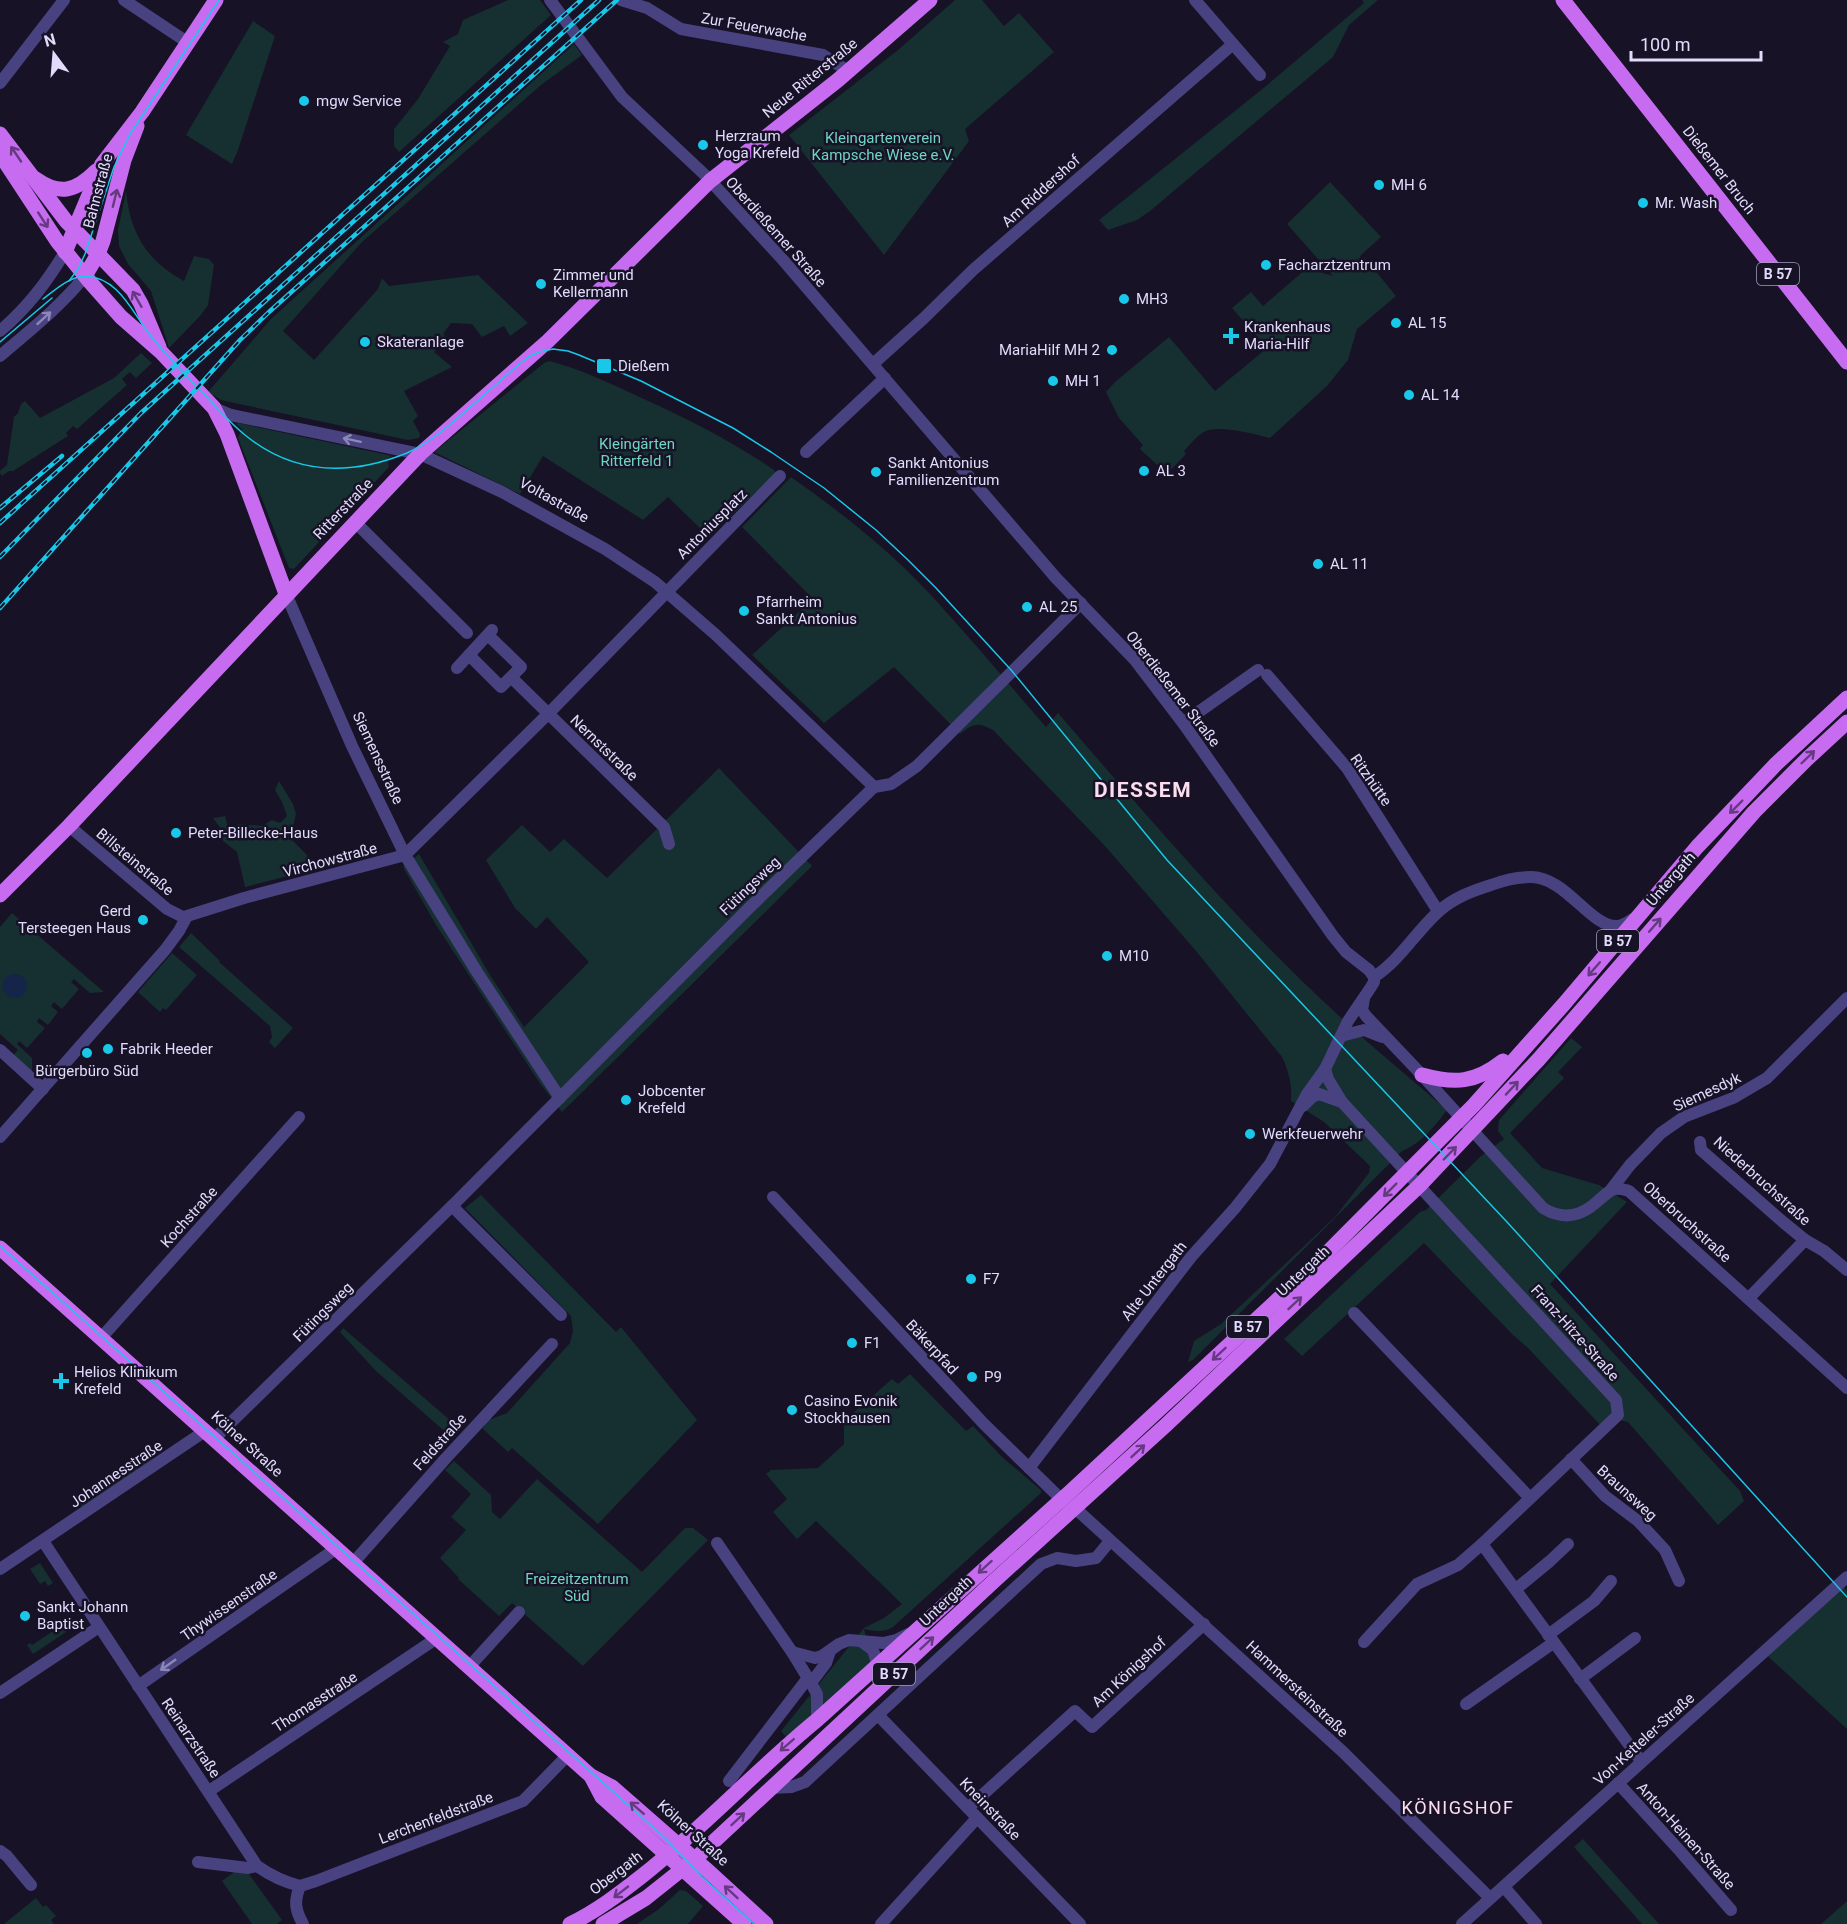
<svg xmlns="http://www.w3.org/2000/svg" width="1847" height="1924" font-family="Roboto,sans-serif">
<rect width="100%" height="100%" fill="#171226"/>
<g fill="#162f30">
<polygon points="508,0 540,0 551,15 399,152 394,146 394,129 418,99 450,46 443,42 458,34 463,20"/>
<polygon points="955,0 982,0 1004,26 1019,13 1054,52 965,129 969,141 884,255 789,135 898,50"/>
<polygon points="1362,0 1378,0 1349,25 1333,57 1150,211 1137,220 1108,230 1099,220 1266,86 1364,3"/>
<polygon points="253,21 275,36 238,150 232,164 186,135"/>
<polygon points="574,44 582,55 541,85 362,242 283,331 314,360 378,289 382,278 389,286 478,275 528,323 510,336 504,326 482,337 472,324 451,323 443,334 447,338 434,352 452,367 404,391 418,416 413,421 420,434 419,438 408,440 239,404 221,400 208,392 271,319"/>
<path d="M 1330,182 L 1381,237 L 1361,255 L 1358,262 L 1365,258 L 1396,296 L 1357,329 L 1348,360 L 1327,386 L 1270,438 C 1254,434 1225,426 1209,430 C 1199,432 1190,445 1184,451 L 1186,454 L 1167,474 L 1140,449 L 1143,445 L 1119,418 L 1106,392 L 1115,382 L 1169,337 L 1215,391 L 1267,348 L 1232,308 L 1251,292 L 1263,306 L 1307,268 L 1333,276 L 1287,224 Z"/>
<path d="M 126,191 C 130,233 147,261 184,281 L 194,256 L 209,259 L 214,265 L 208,305 L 201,315 L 169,348 L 151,291 L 128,264 L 119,246 L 118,230 Z"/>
<polygon points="141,353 152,363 136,378 130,372 122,379 127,385 77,429 73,426 66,433 68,436 13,471 9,471 2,476 0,473 0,471 7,465 14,417 18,413 21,404 25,401 40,418 114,378"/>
<path d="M 550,361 C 583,370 614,385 644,399 C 690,420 733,442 774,470 L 776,473 L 709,537 L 668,497 L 643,520 L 543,456 L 520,494 L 434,452 L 544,363 Z"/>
<polygon points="238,423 393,456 387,459 389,467 294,569 289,568 238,438 242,429 236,424"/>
<path d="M 791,477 C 841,512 889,550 931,595 C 970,638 1008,683 1046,727 L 1058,713 C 1147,816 1236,921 1337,1014 C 1372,1047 1410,1078 1447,1110 C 1434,1127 1422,1143 1402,1151 L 1193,1360 L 1188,1362 L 1194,1341 L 1221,1324 L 1335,1217 L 1369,1173 L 1370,1166 L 1324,1122 L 1291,1101 C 1292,1084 1289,1072 1282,1057 L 1196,951 L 1105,846 L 993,730 C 977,722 974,723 960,734 L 894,667 L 824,723 L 752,655 L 813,599 L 742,527 Z"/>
<polygon points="719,768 812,866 562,1112 539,1082 436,925 403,867 419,854 490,975 524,1027 589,962 547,917 536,929 515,908 486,860 522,825 550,852 564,839 607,878"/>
<polygon points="279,781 293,804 296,814 292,832 293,841 307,855 311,870 245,887 237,852 223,841 221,829 213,818 225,816 230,834 239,830 238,824 262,826 272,820 280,823 287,816 282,802 275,790"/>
<polygon points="12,913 104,992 90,993 74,979 71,982 79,989 62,1009 54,1002 51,1006 58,1012 48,1025 39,1018 37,1022 45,1028 27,1048 19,1041 17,1044 32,1058 32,1072 13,1055 18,1050 0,1034 0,927"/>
<polygon points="191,933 220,961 219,962 293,1028 275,1048 269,1042 272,1037 270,1026 179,947"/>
<polygon points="172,953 197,975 166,1010 163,1008 160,1012 138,992"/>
<polygon points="1571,1038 1582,1047 1558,1072 1564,1078 1510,1133 1542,1168 1599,1185 1627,1202 1550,1284 1740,1491 1744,1501 1718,1525 1628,1422 1610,1418 1602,1427 1528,1348 1513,1335 1424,1243 1302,1356 1284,1339 1420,1212 1426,1210 1481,1156 1504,1139 1498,1131 1499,1120"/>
<polygon points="481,1195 616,1332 621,1327 697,1420 598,1524 512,1448 508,1452 483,1429 486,1421 507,1413 570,1343 573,1331 571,1316 465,1208"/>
<polygon points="343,1328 458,1427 450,1436 376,1371 340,1332"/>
<path d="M 910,1374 L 966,1431 L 973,1426 L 1002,1457 L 1041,1490 L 1041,1493 L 893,1627 C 883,1633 874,1631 864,1629 L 873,1664 L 787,1738 L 781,1731 L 864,1628 L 884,1618 L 902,1604 L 816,1521 L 797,1539 L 773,1512 L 787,1499 L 766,1474 L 771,1470 L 818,1468 L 844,1444 L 844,1421 L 892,1379 L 898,1384 Z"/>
<polygon points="150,1455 153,1459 83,1507 76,1504"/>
<polygon points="454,1461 491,1495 492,1512 500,1519 537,1479 642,1572 685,1528 693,1528 708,1540 583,1666 512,1603 499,1616 458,1579 459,1578 440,1558 466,1530 451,1517 471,1494 445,1470"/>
<polygon points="40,1563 53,1583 48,1586 45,1581 40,1584 30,1569"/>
<polygon points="1838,1581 1847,1591 1847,1729 1761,1650"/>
<polygon points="70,1620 75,1626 33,1654 27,1645 30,1643 32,1645"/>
<polygon points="1583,1839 1659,1924 1642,1924 1574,1847"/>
<polygon points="234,1872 249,1874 282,1920 277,1924 252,1924 222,1881"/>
<polygon points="680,1890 686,1891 703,1906 688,1924 637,1924 659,1909"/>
<polygon points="36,1898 43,1907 46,1905 56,1916 51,1920 54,1924 4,1924"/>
<polygon points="1847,1901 1847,1924 1821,1924 1846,1902"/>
</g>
<circle fill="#142549" cx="15" cy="986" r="12"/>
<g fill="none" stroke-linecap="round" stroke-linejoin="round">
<g stroke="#484281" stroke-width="12">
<polyline points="124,0 187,42"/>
<polyline points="550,0 622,97 705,175 783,260 1056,578 1135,660 1183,723 1333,936 1346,952 1369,970 1374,977"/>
<polyline points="621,0 647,8 681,29 823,55 848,71"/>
<polyline points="1233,44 1260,75"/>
<polyline points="0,83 64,0"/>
<path d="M 0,331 C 28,307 46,283 65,252"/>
<path d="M 0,356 C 29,331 60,307 85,276"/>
<polyline points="873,364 924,318 973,270 1233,44 1195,0"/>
<polyline points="214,408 231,415 420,454 502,492 605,549 655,582 716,635 874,787"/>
<polyline points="806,452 885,378"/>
<polyline points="355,522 467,633"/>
<polyline points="286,594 352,746 405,855 477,972 560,1098"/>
<polyline points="469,655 501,687 521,667 489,636"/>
<polyline points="457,668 492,630"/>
<polyline points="1267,675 1347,768 1438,911"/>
<polyline points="512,678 664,827 669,844"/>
<polyline points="1183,723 1258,670"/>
<polyline points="69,826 167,909 185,918"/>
<path d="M 1364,999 L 1362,1010 L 1366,1016 L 1422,1075 L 1543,1208 C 1564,1221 1582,1216 1599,1200 C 1604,1196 1609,1190 1615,1189 C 1620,1188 1625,1190 1629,1191 L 1847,1388"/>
<polyline points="1341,1036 1364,1030 1382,1037"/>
<polyline points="0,1050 43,1089"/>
<polyline points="1325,1069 1328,1079 1342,1102 1616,1400 1618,1415 1482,1544 1641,1761"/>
<polyline points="1303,1106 1312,1097 1319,1094 1342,1102"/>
<polyline points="0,1137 165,950 179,931 187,916 244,898 405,855 548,714 780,476"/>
<polyline points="1700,1142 1701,1150 1783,1222 1805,1240"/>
<polyline points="1610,1191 1630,1165 1661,1133 1684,1117 1733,1098 1767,1078 1847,998"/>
<polyline points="773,1197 984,1424 1061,1499 1076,1509 1343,1752 1490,1898"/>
<polyline points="452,1206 561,1315"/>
<polyline points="1749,1298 1805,1240 1824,1251 1847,1270"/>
<polyline points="1354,1313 1530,1498"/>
<polyline points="101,1338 299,1117"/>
<polyline points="214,1439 456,1202 747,910 874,787 891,784 917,766 1081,603"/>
<polyline points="1571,1459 1605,1496 1638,1521 1665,1550 1679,1581"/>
<path d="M 1029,1468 L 1191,1257 L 1235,1208 L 1270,1164 L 1307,1094 L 1325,1069 L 1348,1021 L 1371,987 L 1374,982 L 1374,977 C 1400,960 1415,933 1438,912 C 1453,898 1472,891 1491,885 C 1504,880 1517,877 1531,877 C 1566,877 1590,927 1617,926 C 1623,926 1628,922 1633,919"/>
<path d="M 43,1541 L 257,1866 C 271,1876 284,1882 300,1886 C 294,1901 295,1910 303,1924"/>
<polyline points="717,1543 792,1652 811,1683 817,1694 817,1720"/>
<polyline points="353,1563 446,1458 552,1344"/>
<polyline points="0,1569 205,1431"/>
<polyline points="1516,1589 1550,1561 1568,1544"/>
<polyline points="1548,1635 1594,1601 1611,1581"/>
<polyline points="862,1642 873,1650 878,1666"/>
<polyline points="1364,1642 1417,1584 1458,1565 1482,1544"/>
<polyline points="792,1652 815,1658 822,1656 839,1644 849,1640 883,1643 896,1640 908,1634"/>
<polyline points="469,1667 519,1612"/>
<polyline points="1580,1679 1635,1638"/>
<polyline points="811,1683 826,1663 830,1651"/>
<polyline points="138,1686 337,1548"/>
<polyline points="0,1693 99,1627"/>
<polyline points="1466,1704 1553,1643"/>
<polyline points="878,1715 1080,1924"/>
<polyline points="729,1781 808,1678"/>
<polyline points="1618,1783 1680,1851 1731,1910"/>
<polyline points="771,1788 791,1787 805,1782 1041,1564 1057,1558 1076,1561 1096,1558 1110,1541"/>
<polyline points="209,1791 437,1638"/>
<polyline points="968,1808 1075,1711 1092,1727 1204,1624"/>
<polyline points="0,1851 7,1856 31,1885"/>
<polyline points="198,1862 248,1868 257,1866"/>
<polyline points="300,1886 316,1881 523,1801 568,1755"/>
<polyline points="1504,1887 1536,1924"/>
<polyline points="881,1924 977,1818"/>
<polyline points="1462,1924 1847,1577"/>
</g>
<g stroke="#c76cf1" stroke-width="15">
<polyline points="1563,0 1847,362"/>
<polyline points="0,134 66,221 133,290 141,304 159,347"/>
<polyline points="0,154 57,241 90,282 121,317 161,352 214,408 227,434 286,594"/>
<path d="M 36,179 C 60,196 76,191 96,171"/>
<polyline points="65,252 102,164 142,112 216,0"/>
<polyline points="85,276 98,254 103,241 124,160 137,126"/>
<polyline points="0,895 69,826 420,454 548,341 710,181 838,80 930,0"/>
<path d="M 1422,1075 C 1455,1084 1475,1083 1503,1061"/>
<polyline points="0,1248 591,1776 612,1787 708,1871 766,1924"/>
<polyline points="591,1776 602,1797 744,1924"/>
<path d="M 570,1924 C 597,1911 619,1894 642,1876 C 704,1827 757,1769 817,1720 L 1070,1492 L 1313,1267 L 1474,1105 L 1564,1004 L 1697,847 L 1776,764 L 1847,698"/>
<polyline points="603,1924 646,1898 695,1859 994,1581 1166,1425 1420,1185 1539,1059 1754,812 1807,759 1847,722"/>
</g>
<g stroke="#19c8e9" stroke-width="1.5">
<polyline points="69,281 78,269 85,254 114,167 130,134 219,0"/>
<path d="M 43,299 C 55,290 70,276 86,276 C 118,278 131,310 148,332 C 164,354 184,373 203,393 C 216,407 229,422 245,435 C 294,475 350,476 407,453 C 423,446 439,434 452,423 C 478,401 502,378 528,357 L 539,352 L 553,349 L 568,351 L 579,355 L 641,381 L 733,428 L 771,452 L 824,488 L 876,530 L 907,559 L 936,588 L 1012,671 L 1167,860 L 1507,1222 L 1847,1597"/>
<polyline points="0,342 52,298"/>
<polyline points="0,1246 664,1837 702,1877 754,1924"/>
</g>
<g stroke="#19c8e9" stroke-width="4.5">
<g id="rail">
<polyline points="0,508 62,456"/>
<polyline points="0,523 581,0"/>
<polyline points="0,557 141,413 599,0"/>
<polyline points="0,608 240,340 269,312 617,0"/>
</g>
</g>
<use href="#rail" stroke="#171226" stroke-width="2" stroke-dasharray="7" stroke-linecap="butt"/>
</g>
<defs><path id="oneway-shaft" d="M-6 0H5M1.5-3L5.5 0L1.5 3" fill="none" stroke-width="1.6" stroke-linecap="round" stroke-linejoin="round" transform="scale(1.5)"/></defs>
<g stroke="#663a81">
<use href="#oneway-shaft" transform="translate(16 154) rotate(-124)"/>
<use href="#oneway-shaft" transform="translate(115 198) rotate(-76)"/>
<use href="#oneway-shaft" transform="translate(43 220) rotate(57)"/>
<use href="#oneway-shaft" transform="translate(137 299) rotate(-120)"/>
<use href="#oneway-shaft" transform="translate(1808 757) rotate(-44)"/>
<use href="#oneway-shaft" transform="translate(1736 807) rotate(135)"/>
<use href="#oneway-shaft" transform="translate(1655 925) rotate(-49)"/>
<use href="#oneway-shaft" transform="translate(1594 969) rotate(131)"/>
<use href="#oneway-shaft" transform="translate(1512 1088) rotate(-47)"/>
<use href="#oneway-shaft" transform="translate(1450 1153) rotate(-46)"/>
<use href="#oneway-shaft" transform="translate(1390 1190) rotate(135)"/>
<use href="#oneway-shaft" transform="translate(1295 1303) rotate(-43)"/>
<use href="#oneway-shaft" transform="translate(1219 1354) rotate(137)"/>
<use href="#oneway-shaft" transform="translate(1138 1451) rotate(-43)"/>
<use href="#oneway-shaft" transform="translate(985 1567) rotate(138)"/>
<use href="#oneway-shaft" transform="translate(927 1643) rotate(-43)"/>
<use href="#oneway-shaft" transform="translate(787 1745) rotate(139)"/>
<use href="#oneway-shaft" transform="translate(637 1808) rotate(-139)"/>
<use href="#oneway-shaft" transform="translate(738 1819) rotate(-43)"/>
<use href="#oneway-shaft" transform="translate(621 1892) rotate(142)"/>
<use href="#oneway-shaft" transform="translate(731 1892) rotate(-137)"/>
</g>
<g stroke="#8d87b8">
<use href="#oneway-shaft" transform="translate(44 318) rotate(-42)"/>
<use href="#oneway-shaft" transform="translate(352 440) rotate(-168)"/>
<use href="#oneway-shaft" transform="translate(168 1665) rotate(145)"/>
</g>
<g fill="#19c8e9" stroke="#171226" stroke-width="2">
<circle cx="304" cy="101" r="6"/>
<circle cx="703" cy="145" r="6"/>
<circle cx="1379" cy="185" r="6"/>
<circle cx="1643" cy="203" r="6"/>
<circle cx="1266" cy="265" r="6"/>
<circle cx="541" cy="284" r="6"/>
<circle cx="1124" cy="299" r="6"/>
<circle cx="1396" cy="323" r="6"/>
<path d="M1228 327h6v6h6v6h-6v6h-6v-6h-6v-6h6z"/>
<circle cx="365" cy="342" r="6"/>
<circle cx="1112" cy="350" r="6"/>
<rect x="596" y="358" width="16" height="16" rx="3"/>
<circle cx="1053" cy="381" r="6"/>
<circle cx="1409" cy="395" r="6"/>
<circle cx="1144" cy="471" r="6"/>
<circle cx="876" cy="472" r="6"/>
<circle cx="1318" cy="564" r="6"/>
<circle cx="1027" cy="607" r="6"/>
<circle cx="744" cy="611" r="6"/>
<circle cx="176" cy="833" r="6"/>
<circle cx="143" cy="920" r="6"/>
<circle cx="1107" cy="956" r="6"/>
<circle cx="108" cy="1049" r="6"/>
<circle cx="87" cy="1053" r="6"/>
<circle cx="626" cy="1100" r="6"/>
<circle cx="1250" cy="1134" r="6"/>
<circle cx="971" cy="1279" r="6"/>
<circle cx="852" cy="1343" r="6"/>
<circle cx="972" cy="1377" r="6"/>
<path d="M58 1372h6v6h6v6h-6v6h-6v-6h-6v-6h6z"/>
<circle cx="792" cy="1410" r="6"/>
<circle cx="25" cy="1616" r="6"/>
</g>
<g text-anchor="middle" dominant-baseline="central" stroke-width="5" stroke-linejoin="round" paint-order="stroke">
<g fill="#171226" stroke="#a49fbc" stroke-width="1.5">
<rect x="1757" y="263" width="42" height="22" rx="4.5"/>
<rect x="1597" y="930" width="42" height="22" rx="4.5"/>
<rect x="1227" y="1316" width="42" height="22" rx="4.5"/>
<rect x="873" y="1663" width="42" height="22" rx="4.5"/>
</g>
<g font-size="14" font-weight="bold" fill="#e1dbfc">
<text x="1778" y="274">B 57</text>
<text x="1618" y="941">B 57</text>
<text x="1248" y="1327">B 57</text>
<text x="894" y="1674">B 57</text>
</g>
<g font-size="15" fill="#e1dbfc" stroke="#171226">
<text transform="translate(754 27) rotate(10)">Zur Feuerwache</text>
<text transform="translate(810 78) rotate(-39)">Neue Ritterstraße</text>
<text transform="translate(1719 170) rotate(52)">Dießemer Bruch</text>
<text transform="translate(98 191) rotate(-75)">Bahnstraße</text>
<text transform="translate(1041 191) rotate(-42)">Am Riddershof</text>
<text transform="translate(776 232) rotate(48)">Oberdießemer Straße</text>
<text transform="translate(554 500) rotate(29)">Voltastraße</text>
<text transform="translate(343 509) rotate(-46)">Ritterstraße</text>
<text transform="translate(712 524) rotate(-45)">Antoniusplatz</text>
<text transform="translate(1173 689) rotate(52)">Oberdießemer Straße</text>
<text transform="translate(604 748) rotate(44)">Nernststraße</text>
<text transform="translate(378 758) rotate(65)">Siemensstraße</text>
<text transform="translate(1371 780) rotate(55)">Ritzhütte</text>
<text transform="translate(330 860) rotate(-15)">Virchowstraße</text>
<text transform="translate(135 862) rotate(40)">Billsteinstraße</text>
<text transform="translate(1671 879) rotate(-49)">Untergath</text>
<text transform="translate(750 886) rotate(-44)">Fütingsweg</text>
<text transform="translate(1707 1092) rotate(-25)">Siemesdyk</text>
<text transform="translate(1762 1181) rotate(42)">Niederbruchstraße</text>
<text transform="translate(189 1217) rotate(-48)">Kochstraße</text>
<text transform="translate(1687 1222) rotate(42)">Oberbruchstraße</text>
<text transform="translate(1303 1271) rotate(-43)">Untergath</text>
<text transform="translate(1154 1281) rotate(-52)">Alte Untergath</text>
<text transform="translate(323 1312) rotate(-45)">Fütingsweg</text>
<text transform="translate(1575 1333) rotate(48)">Franz-Hitze-Straße</text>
<text transform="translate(932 1347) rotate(47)">Bäkerpfad</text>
<text transform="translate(440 1442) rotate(-48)">Feldstraße</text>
<text transform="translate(247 1444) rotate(42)">Kölner Straße</text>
<text transform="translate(116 1474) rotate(-34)">Johannesstraße</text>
<text transform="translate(1627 1493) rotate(42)">Braunsweg</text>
<text transform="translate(946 1601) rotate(-43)">Untergath</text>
<text transform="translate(229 1605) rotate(-35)">Thywissenstraße</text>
<text transform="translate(1129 1672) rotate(-43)">Am Königshof</text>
<text transform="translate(1297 1689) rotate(43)">Hammersteinstraße</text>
<text transform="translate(315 1702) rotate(-33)">Thomasstraße</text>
<text transform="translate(191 1738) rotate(56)">Reinarzstraße</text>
<text transform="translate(1644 1739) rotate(-42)">Von-Ketteler-Straße</text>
<text transform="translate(990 1809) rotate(46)">Kneinstraße</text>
<text transform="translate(436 1818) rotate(-21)">Lerchenfeldstraße</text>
<text transform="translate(693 1833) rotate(42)">Kölner Straße</text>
<text transform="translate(1686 1836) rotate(48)">Anton-Heinen-Straße</text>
<text transform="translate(616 1873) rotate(-37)">Obergath</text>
</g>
<g font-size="15" fill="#e1dbfc" stroke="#171226" text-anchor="start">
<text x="316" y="101">mgw Service</text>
<text x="715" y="136">Herzraum<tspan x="715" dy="17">Yoga Krefeld</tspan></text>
<text x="1391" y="185">MH 6</text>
<text x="1655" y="203">Mr. Wash</text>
<text x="1278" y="265">Facharztzentrum</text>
<text x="553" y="275">Zimmer und<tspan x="553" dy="17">Kellermann</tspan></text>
<text x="1136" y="299">MH3</text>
<text x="1408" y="323">AL 15</text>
<text x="1244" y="327">Krankenhaus<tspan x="1244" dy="17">Maria-Hilf</tspan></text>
<text x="377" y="342">Skateranlage</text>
<text x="1100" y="350" text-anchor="end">MariaHilf MH 2</text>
<text x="618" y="366">Dießem</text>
<text x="1065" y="381">MH 1</text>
<text x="1421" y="395">AL 14</text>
<text x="888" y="463">Sankt Antonius<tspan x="888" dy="17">Familienzentrum</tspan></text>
<text x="1156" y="471">AL 3</text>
<text x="1330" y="564">AL 11</text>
<text x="756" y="602">Pfarrheim<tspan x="756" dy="17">Sankt Antonius</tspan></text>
<text x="1039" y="607">AL 25</text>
<text x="188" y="833">Peter-Billecke-Haus</text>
<text x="131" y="911" text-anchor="end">Gerd<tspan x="131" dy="17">Tersteegen Haus</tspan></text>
<text x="1119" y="956">M10</text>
<text x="120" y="1049">Fabrik Heeder</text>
<text x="87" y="1071" text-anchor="middle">Bürgerbüro Süd</text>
<text x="638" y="1091">Jobcenter<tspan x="638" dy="17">Krefeld</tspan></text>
<text x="1262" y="1134">Werkfeuerwehr</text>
<text x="983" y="1279">F7</text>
<text x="864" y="1343">F1</text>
<text x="74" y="1372">Helios Klinikum<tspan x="74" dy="17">Krefeld</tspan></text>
<text x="984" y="1377">P9</text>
<text x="804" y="1401">Casino Evonik<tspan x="804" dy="17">Stockhausen</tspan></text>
<text x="37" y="1607">Sankt Johann<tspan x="37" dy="17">Baptist</tspan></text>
</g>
<g font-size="15" fill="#6dd6c2" stroke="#171226">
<text x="883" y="138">Kleingartenverein<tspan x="883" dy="17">Kampsche Wiese e.V.</tspan></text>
<text x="637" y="444">Kleingärten<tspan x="637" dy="17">Ritterfeld 1</tspan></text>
<text x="577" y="1579">Freizeitzentrum<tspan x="577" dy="17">Süd</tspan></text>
</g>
<g font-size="18" letter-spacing="1.5" fill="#fcddef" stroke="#171226">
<text x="1458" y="1807">KÖNIGSHOF</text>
</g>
<g font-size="21" font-weight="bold" letter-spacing="1.5" fill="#fcddef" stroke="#171226">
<text x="1143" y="790">DIESSEM</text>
</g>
</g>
<g transform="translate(54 54) rotate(344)" stroke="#171226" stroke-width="4.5" paint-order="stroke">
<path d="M0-4.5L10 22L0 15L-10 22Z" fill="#e1dbfc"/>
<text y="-9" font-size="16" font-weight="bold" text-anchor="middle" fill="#e1dbfc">N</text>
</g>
<path d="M1631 51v9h130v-9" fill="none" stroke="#e1dbfc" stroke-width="3"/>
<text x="1640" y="51" font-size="18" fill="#e1dbfc" stroke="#171226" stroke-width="4.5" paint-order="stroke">100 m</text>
</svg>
